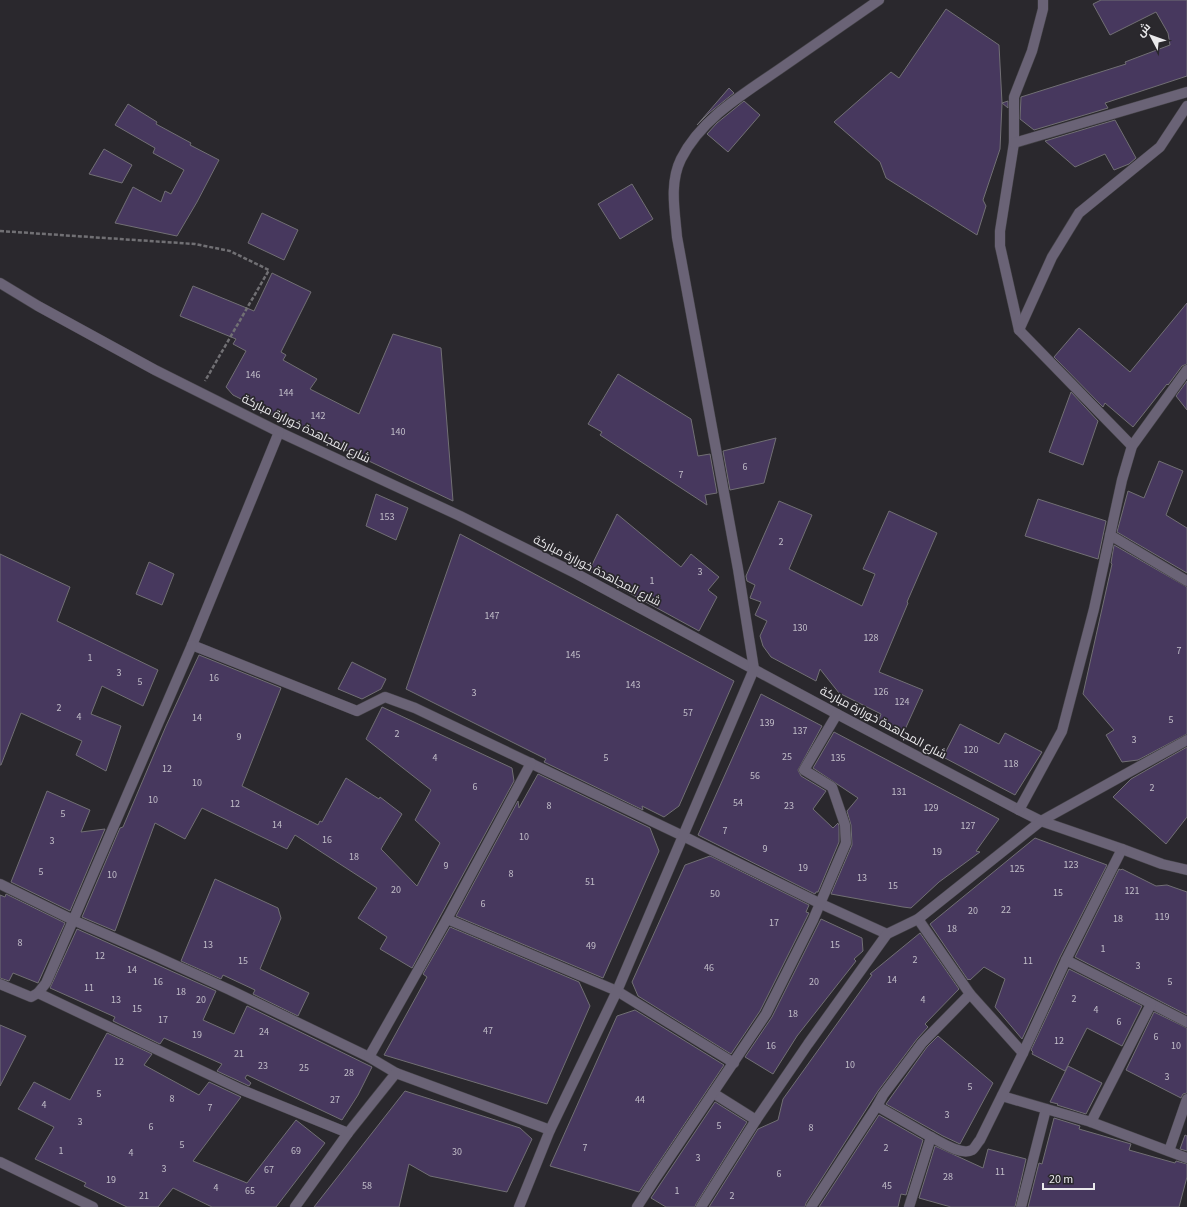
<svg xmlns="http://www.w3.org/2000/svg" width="1187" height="1207" font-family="'Source Sans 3',Cairo,sans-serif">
<rect width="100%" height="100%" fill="#2a282d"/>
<g fill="#47385e" stroke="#716f74">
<polygon points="1101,0 1187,0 1187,76 1105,103 1108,108 1034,130 1020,119 1021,97 1126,64 1125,62 1170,45 1168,33 1156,12 1110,35 1093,4"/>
<polygon points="946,9 999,45 1002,103 1008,101 1008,108 1002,103 1000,149 983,200 986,206 977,235 886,178 880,162 834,122 891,72 899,78"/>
<polygon points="729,88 734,93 709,113 697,125"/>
<polygon points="744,101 760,115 728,152 707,134 717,123"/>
<polygon points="128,104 157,122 156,124 191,143 190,145 219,160 197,202 177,236 115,223 133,187 161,202 165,191 171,194 184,170 153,153 155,148 115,125"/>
<polygon points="1115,120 1136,158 1129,164 1114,170 1105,154 1075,167 1045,141"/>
<polygon points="104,149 132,165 122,183 89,174"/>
<polygon points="632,184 653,219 620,239 598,204"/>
<polygon points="262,213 298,230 284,260 248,243"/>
<polygon points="272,273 311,292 281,352 286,355 283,360 317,379 310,389 359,414 393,334 441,348 453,501 291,424 233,395 226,387 246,351 233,344 236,339 180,316 193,286 254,311"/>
<polygon points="1187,303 1187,364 1182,366 1168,385 1167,384 1133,427 1105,403 1103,407 1054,357 1079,328 1130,372"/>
<polygon points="618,374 691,419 698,456 710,454 717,493 705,495 707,505 600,435 602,432 588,424"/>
<polygon points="1187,381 1187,410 1176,396"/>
<polygon points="1071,392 1098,421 1083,465 1049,452"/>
<polygon points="776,438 764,483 730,490 723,451"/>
<polygon points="1159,461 1183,471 1166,515 1187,528 1187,573 1117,532 1128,491 1144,498"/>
<polygon points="376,494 408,508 396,540 366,526"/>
<polygon points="1038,499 1106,521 1098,559 1025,536"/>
<polygon points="779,501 812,515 789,569 862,606 875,574 863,569 889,511 937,533 907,602 908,603 879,672 923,690 902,736 878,723 881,714 839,693 820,669 816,681 771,657 763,646 760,636 767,621 755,615 761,602 750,598 755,585 747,581 746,576"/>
<polygon points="617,514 681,567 691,554 719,577 708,590 717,597 699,631 589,571"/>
<polygon points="460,534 734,681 679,806 664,817 642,806 643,810 544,762 546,759 406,689"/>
<polygon points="1114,545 1187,587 1187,734 1138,760 1122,762 1106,735 1114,730 1083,694 1112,564 1111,563"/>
<polygon points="0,554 70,587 57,621 158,670 143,706 102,686 91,714 121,726 106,771 76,755 82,741 21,713 1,765 0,765"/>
<polygon points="149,562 174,574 162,605 136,594"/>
<polygon points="199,655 281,688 242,786 318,825 320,821 322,822 346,778 379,799 380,797 402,814 381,849 417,886 440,843 415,820 431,790 366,739 382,707 512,768 514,781 412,968 380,949 387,937 358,918 377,888 295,835 287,849 202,808 185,839 155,823 115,931 82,917 120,828 123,827 166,726"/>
<polygon points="352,662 386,679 381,689 362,699 338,689"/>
<polygon points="761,694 822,726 798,770 801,776 826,791 813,809 833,828 838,823 839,826 839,842 818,892 816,892 815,894 698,835"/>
<polygon points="960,724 999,744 1005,733 1042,752 1015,795 943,757"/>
<polygon points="834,732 999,819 976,851 980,852 939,882 911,908 903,907 831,894 852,845 851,825 847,811 858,798 813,768"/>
<polygon points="1187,747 1187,817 1166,844 1113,797 1131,779"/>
<polygon points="538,774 650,828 659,851 603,978 456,916 518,801 519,808"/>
<polygon points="47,791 90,810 81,832 105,829 70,911 11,882"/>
<polygon points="1035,838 1107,865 1060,957 1022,1039 995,1007 1005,979 984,967 970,980 969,979 968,980 930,924"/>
<polygon points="710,856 809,905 806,912 809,913 760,1011 731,1054 638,996 632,982 685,865"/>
<polygon points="1119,869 1121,870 1122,869 1156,886 1167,885 1187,892 1187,1015 1075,957"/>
<polygon points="215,879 278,908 281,918 260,969 309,993 298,1016 253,994 255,990 223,975 221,979 181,961"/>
<polygon points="6,894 65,923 38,983 13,973 9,981 0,978 0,895 5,897"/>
<polygon points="821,919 862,938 863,951 854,959 856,961 797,1036 773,1074 745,1057 772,1017"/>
<polygon points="450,927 579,982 590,1006 547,1104 384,1055 427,977 423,974"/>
<polygon points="77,929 216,991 203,1020 234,1034 247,1006 372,1067 358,1095 342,1120 247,1075 245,1078 251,1083 249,1086 245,1084 217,1071 222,1064 164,1038 160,1044 113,1021 115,1017 50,988"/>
<polygon points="920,933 959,989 925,1024 928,1027 917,1039 878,1091 806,1203 805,1207 709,1207 758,1129 778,1120 783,1099 872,975 870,974"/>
<polygon points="1069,969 1142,1006 1122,1046 1087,1028 1065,1071 1032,1054 1033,1052 1031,1050"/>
<polygon points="635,1010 724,1065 639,1192 550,1166 617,1016"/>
<polygon points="1154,1012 1187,1028 1187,1093 1183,1094 1181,1098 1126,1070"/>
<polygon points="0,1025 26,1036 0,1086"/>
<polygon points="107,1033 152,1054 144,1065 199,1095 209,1082 241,1097 193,1161 247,1183 296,1120 325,1143 276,1207 212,1207 173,1188 158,1207 127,1207 84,1186 86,1183 35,1159 54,1127 18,1109 34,1082 70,1100"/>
<polygon points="938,1036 993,1083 960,1144 943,1136 886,1104 927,1047"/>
<polygon points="1068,1066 1102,1083 1086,1114 1057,1105 1058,1104 1050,1102"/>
<polygon points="405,1091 520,1128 532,1139 507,1192 430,1176 409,1164 399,1207 314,1207"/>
<polygon points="715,1102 747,1122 696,1204 695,1207 666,1207 651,1198"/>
<polygon points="879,1115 923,1140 906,1195 901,1194 898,1207 819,1207"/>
<polygon points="1054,1118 1080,1126 1079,1129 1131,1144 1129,1150 1175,1163 1176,1161 1187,1164 1187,1177 1179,1207 1028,1207 1039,1163 1042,1164"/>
<polygon points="1185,1135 1187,1136 1187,1151 1180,1149"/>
<polygon points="935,1146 983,1168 988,1149 1026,1159 1015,1207 951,1207 919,1198"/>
</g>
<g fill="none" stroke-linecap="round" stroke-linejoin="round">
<g stroke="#454348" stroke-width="11">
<g id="minor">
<polyline points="1043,0 1043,9 1032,51 1014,97 1014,143 1000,231 1000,246 1019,330 1132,446"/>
<polyline points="1014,143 1187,92"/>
<polyline points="0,283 38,306 155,370 279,432 460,516 575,573 837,714 1019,810 1041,821 1122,849 1162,864 1187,870"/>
<polyline points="1019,330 1052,257 1079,213 1160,147 1187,106"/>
<polyline points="279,432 192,645 357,711 385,697 415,708 683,836 819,903 887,934"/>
<polyline points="1110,535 1187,581"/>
<polyline points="1019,810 1062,731 1094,609 1122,480 1132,446 1187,370"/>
<polyline points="0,884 73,920 153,955 230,990 369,1057 396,1073 550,1130"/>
<polyline points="447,919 617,991 734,1063"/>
<polyline points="918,919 970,994 1023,1053"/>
<polyline points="1066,960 1187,1022"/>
<polyline points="0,984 31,997 38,993 46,983 192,645"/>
<polyline points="38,993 242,1090 348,1133"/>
<polyline points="369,1057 447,919 531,763"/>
<polyline points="713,1093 756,1120"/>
<polyline points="1002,1096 1091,1122 1187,1158"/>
<polyline points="1091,1122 1151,1004"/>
<polyline points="931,1137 877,1106 883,1095 922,1043 970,994"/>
<polyline points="1169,1151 1187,1099"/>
<polyline points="0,1162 93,1207"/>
<polyline points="295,1207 348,1133 396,1073"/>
<path d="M 519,1207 L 550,1130 L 617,991 L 754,669 L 738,569 L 677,237 C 675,212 669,183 681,159 C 702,117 747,92 784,66 C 816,44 847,22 879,0"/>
<polyline points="637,1207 655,1179 766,1014 813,920 846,843 845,825 832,787 804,770 837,714"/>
<polyline points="701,1207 756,1120 808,1044 887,934 918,919 1041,821 1187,740"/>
<polyline points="811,1207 877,1106"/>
<path d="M 909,1207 L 931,1137 C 941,1142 961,1156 972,1150 C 975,1148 977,1143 980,1140 L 1023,1053 L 1066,960 L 1122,849"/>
<polyline points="1021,1207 1046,1109"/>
</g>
</g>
<polyline stroke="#717074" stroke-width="2.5" stroke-dasharray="4 2" stroke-linecap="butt" points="0,231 195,244 230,251 269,270 205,381"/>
<use href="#minor" stroke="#6a6376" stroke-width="10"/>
</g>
<g text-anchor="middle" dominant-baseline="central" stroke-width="3.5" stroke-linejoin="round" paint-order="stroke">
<g font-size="10" fill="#c1bdc8">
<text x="253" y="375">146</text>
<text x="286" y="393">144</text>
<text x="318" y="416">142</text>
<text x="398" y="432">140</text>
<text x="745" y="467">6</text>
<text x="681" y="475">7</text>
<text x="387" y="517">153</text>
<text x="781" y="542">2</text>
<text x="700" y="572">3</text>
<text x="652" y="581">1</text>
<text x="492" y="616">147</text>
<text x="800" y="628">130</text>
<text x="871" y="638">128</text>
<text x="1179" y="651">7</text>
<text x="573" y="655">145</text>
<text x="90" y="658">1</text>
<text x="119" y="673">3</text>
<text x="214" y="678">16</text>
<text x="140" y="682">5</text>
<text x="633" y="685">143</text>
<text x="881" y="692">126</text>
<text x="474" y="693">3</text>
<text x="902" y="702">124</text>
<text x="59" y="708">2</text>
<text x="688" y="713">57</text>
<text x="79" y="717">4</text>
<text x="197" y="718">14</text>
<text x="1171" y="720">5</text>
<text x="767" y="723">139</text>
<text x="800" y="731">137</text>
<text x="397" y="734">2</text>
<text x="239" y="737">9</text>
<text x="1134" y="740">3</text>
<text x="971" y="750">120</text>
<text x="787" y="757">25</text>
<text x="435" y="758">4</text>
<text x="606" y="758">5</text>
<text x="838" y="758">135</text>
<text x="1011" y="764">118</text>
<text x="167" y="769">12</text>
<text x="755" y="776">56</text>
<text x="197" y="783">10</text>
<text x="475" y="787">6</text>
<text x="1152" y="788">2</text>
<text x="899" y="792">131</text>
<text x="153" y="800">10</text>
<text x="738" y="803">54</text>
<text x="235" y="804">12</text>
<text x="549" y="806">8</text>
<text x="789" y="806">23</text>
<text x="931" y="808">129</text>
<text x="63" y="814">5</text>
<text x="277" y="825">14</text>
<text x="968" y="826">127</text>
<text x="725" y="831">7</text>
<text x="524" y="837">10</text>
<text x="327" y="840">16</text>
<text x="52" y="841">3</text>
<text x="765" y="849">9</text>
<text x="937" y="852">19</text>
<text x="354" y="857">18</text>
<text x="1071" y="865">123</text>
<text x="446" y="866">9</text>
<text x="803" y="868">19</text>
<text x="1017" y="869">125</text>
<text x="41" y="872">5</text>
<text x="511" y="874">8</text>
<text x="112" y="875">10</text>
<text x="862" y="878">13</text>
<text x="590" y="882">51</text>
<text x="893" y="886">15</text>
<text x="396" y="890">20</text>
<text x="1132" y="891">121</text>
<text x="1058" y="893">15</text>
<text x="715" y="894">50</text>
<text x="483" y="904">6</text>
<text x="1006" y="910">22</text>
<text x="973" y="911">20</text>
<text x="1162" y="917">119</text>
<text x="1118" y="919">18</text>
<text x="774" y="923">17</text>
<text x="952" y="929">18</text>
<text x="20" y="943">8</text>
<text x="208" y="945">13</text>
<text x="835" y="945">15</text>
<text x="591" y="946">49</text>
<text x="1103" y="949">1</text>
<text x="100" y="956">12</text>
<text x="915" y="960">2</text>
<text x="243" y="961">15</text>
<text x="1028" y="961">11</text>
<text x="1138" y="966">3</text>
<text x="709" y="968">46</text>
<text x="132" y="970">14</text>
<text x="892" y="980">14</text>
<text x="158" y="982">16</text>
<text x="814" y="982">20</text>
<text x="1170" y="982">5</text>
<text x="89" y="988">11</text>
<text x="181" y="992">18</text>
<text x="1074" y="999">2</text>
<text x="116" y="1000">13</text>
<text x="201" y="1000">20</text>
<text x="923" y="1000">4</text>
<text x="137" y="1009">15</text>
<text x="1096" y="1010">4</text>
<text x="793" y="1014">18</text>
<text x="163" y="1020">17</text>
<text x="1119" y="1022">6</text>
<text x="488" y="1031">47</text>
<text x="264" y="1032">24</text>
<text x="197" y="1035">19</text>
<text x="1156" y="1037">6</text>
<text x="1059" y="1041">12</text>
<text x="771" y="1046">16</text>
<text x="1176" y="1046">10</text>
<text x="239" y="1054">21</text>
<text x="119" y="1062">12</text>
<text x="850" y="1065">10</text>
<text x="263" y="1066">23</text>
<text x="304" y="1068">25</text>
<text x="349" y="1073">28</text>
<text x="1167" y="1077">3</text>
<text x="970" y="1087">5</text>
<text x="99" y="1094">5</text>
<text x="172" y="1099">8</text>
<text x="335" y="1100">27</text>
<text x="640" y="1100">44</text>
<text x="44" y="1105">4</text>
<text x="210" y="1108">7</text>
<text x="947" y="1115">3</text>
<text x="80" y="1122">3</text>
<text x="719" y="1126">5</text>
<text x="151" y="1127">6</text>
<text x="811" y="1128">8</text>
<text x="182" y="1145">5</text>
<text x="585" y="1148">7</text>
<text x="886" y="1148">2</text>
<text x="61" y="1151">1</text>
<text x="296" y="1151">69</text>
<text x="457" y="1152">30</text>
<text x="131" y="1153">4</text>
<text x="698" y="1158">3</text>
<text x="164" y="1169">3</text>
<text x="269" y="1170">67</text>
<text x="1000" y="1172">11</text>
<text x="779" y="1174">6</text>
<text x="948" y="1177">28</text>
<text x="111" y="1180">19</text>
<text x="367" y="1186">58</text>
<text x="887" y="1186">45</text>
<text x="216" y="1188">4</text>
<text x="250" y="1191">65</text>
<text x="677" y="1191">1</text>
<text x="144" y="1196">21</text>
<text x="732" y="1196">2</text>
</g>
<g font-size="12" fill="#eae9ec" stroke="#2a282d">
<text transform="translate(306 429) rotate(26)">شارع المجاهدة خورارة مباركة</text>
<text transform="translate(597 571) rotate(27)">شارع المجاهدة خورارة مباركة</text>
<text transform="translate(883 723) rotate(28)">شارع المجاهدة خورارة مباركة</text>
</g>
</g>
<g transform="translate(1151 36) rotate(311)" stroke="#2a282d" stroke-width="3" paint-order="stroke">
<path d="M0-3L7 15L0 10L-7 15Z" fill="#eae9ec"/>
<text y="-6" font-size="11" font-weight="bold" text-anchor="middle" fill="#eae9ec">ش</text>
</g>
<path d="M1043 1183v6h51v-6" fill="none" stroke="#eae9ec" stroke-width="2"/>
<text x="1049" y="1183" font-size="12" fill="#eae9ec" stroke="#2a282d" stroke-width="3" paint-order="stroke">20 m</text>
</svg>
